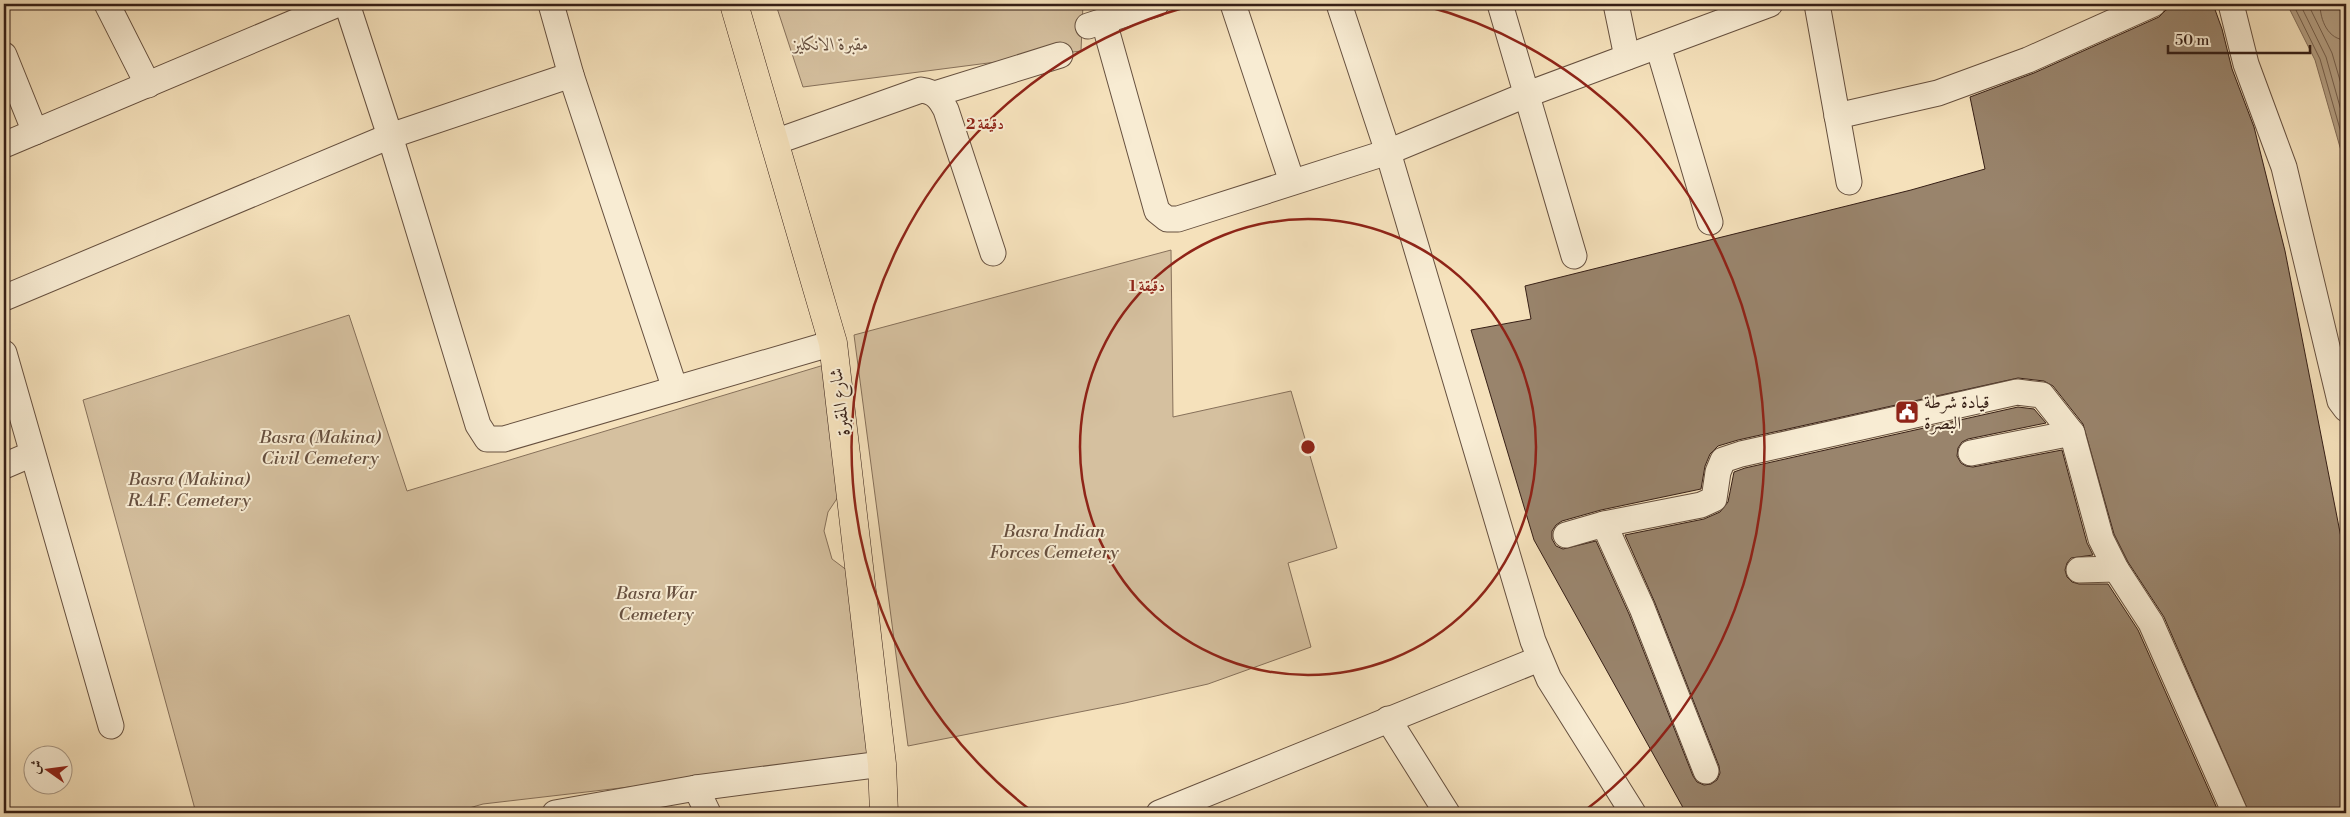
<svg xmlns="http://www.w3.org/2000/svg" width="2350" height="817" font-family="'Libre Bodoni',Amiri,serif">
<rect width="100%" height="100%" fill="#f5e1bb"/>
<filter id="stains"><feTurbulence type="fractalNoise" baseFrequency=".004" numOctaves="4"/><feColorMatrix values="0 0 0 0 .2 0 0 0 0 .09 0 0 0 0 .02 0 0 0 .5 -.17"/></filter>
<radialGradient id="worn" r=".72"><stop offset=".6" stop-color="#630" stop-opacity="0"/><stop offset="1" stop-color="#630" stop-opacity=".3"/></radialGradient>
<g fill="#d5c09f" stroke="#86705a">
<polygon points="780,4 1083,4 1081,51 803,87 777,8"/>
<polygon points="1171,250 1173,417 1291,391 1337,548 1288,563 1311,647 1208,684 1125,703 908,746 854,335"/>
<polygon points="349,315 407,491 824,365 840,494 828,512 824,531 832,559 852,574 870,759 483,804 452,813 196,813 83,400"/>
</g>
<polygon fill="#b49f83" stroke="#826c57" points="2287,4 2338,4 2346,28 2346,168 2315,60"/>
<g fill="none" stroke-linecap="round" stroke-linejoin="round">
<g stroke="#755f4c" stroke-width="1">
<polyline points="2293,4 2320,59 2346,150"/>
<polyline points="2300,4 2326,57 2346,128"/>
<polyline points="2308,4 2332,53 2346,101"/>
<path d="M 2320,4 C 2320,20 2328,40 2346,40"/>
</g>
</g>
<polygon fill="#99846c" stroke="#361f16" points="2182,4 2213,4 2222,29 2232,69 2254,127 2285,251 2346,563 2346,813 2249,813 2164,617 2128,562 2114,534 2083,424 2053,386 2044,381 2018,378 1738,440 1718,446 1710,454 1705,466 1701,489 1601,510 1562,521 1556,525 1552,531 1552,539 1556,546 1563,549 1596,541 1629,614 1693,776 1697,782 1704,785 1711,784 1717,780 1720,773 1719,766 1655,603 1625,535 1704,519 1720,512 1728,502 1734,472 1745,468 2018,407 2034,409 2046,423 1968,439 1962,442 1958,448 1957,456 1961,463 1966,466 1973,467 2062,450 2087,543 2093,555 2071,558 2067,563 2065,570 2067,577 2072,582 2079,584 2108,584 2138,630 2219,813 1686,813 1534,540 1471,330 1531,319 1525,286 1911,190 1985,169 1970,97 2034,73 2159,17 2166,10"/>
<g fill="none" stroke-linecap="round" stroke-linejoin="round">
<g stroke="#66503f" stroke-width="27">
<g id="minor">
<polyline points="107,4 148,85"/>
<polyline points="347,4 390,136 478,425 487,439 504,439 833,343"/>
<polyline points="551,4 571,75 675,389"/>
<polyline points="1233,4 1292,182"/>
<polyline points="1339,4 1388,152 1533,641 1549,679 1633,813"/>
<polyline points="1500,4 1574,256"/>
<polyline points="1616,4 1627,57"/>
<polyline points="1817,4 1849,182"/>
<polyline points="2231,4 2246,64 2284,167 2340,401 2346,409"/>
<polyline points="1104,22 1157,211 1167,219 1178,219 1388,152 1528,94 1770,4"/>
<polyline points="1088,26 1156,4"/>
<polyline points="1658,46 1710,222"/>
<polyline points="4,55 35,132"/>
<polyline points="935,94 1060,55"/>
<polyline points="1837,116 1938,93 2028,60 2153,4"/>
<path d="M 775,142 L 921,90 C 935,92 940,98 946,110 L 993,253"/>
<polyline points="4,145 338,4"/>
<polyline points="4,298 390,136 571,75"/>
<polyline points="4,353 111,726"/>
<polyline points="1971,453 2072,433"/>
<polyline points="4,466 32,454"/>
<polyline points="1604,524 1701,505 1714,499 1718,472 1723,460 1741,454 2017,392 2042,395 2072,433 2101,539 2116,569 2151,623 2235,813"/>
<polyline points="1566,535 1604,524 1642,608 1706,771"/>
<polyline points="2079,570 2116,569"/>
<polyline points="1388,719 1447,813"/>
<polyline points="696,788 708,813"/>
<polyline points="555,813 696,788 882,764"/>
<polyline points="1159,813 1539,659"/>
</g>
</g>
<g stroke="#361f16" stroke-width="29">
<polyline id="major" points="734,4 833,343 882,764 884,813"/>
</g>
<use href="#minor" stroke="#f8ecd3" stroke-width="25"/>
<use href="#major" stroke="#f5e1bb" stroke-width="28"/>
</g>
<g fill="none" stroke="#8f2418" stroke-width="2.5">
<circle cx="1308" cy="447" r="228"/>
<path d="M1033 812A457 457 0 0 1 1194 5M1422 5A457 457 0 0 1 1583 812"/>
</g>
<defs>
<g id="civic-square" transform="scale(1.25)"><rect x="-9" y="-9" width="18" height="18" rx="4" fill="#8f2418" stroke="#f8ecd3"/><path d="M-.6-6.5H3V-4.5H.6V-3L4-1V1h2V6H-6V1h2V-1L-.6-3ZM-1.2 2.5V6h2.4V2.5Z" fill="#fff"/></g>
</defs>
<g fill-rule="evenodd">
<use href="#civic-square" x="1907" y="412"/>
</g>
<g text-anchor="middle" dominant-baseline="central" stroke-width="4" stroke-linejoin="round" paint-order="stroke">
<g font-size="18" font-style="italic" fill="#664f3f" stroke="#f8ecd3">
<text x="831" y="44">مقبرة الانكليز</text>
<text x="320" y="437">Basra (Makina)<tspan x="320" dy="21">Civil Cemetery</tspan></text>
<text x="189" y="479">Basra (Makina)<tspan x="189" dy="21">R.A.F. Cemetery</tspan></text>
<text x="1054" y="531">Basra Indian<tspan x="1054" dy="21">Forces Cemetery</tspan></text>
<text x="656" y="593">Basra War<tspan x="656" dy="21">Cemetery</tspan></text>
</g>
<g font-size="18" fill="#361f16" stroke="#f8ecd3">
<text transform="translate(840 402) rotate(-97)">شارع المقبرة</text>
</g>
<g font-size="18" fill="#361f16" stroke="#f8ecd3" text-anchor="start">
<text x="1924" y="402">قيادة شرطة<tspan x="1924" dy="21">البصرة</tspan></text>
</g>
</g>
<circle cx="1308" cy="447" r="8" fill="#8f2418" stroke="#f8ecd3" stroke-width="2.5"/>
<g font-size="15" text-anchor="middle" font-weight="bold" fill="#8f2418" stroke="#f8ecd3" stroke-width="4" stroke-linejoin="round" paint-order="stroke">
<text x="985" y="129">2 دقيقة</text>
<text x="1147" y="291">1 دقيقة</text>
</g>
<rect width="2350" height="817" fill="none" stroke="#f5e1bb" stroke-width="20"/>
<rect x="5" y="5" width="2340" height="807" fill="none" stroke="#361f16" stroke-width="2.5"/>
<rect x="10" y="10" width="2330" height="797" fill="none" stroke="#361f16"/>
<g transform="translate(48 770) rotate(284)"><circle r="24" fill="#f8ecd3" stroke="#aa9a87"/>
<path d="M0-4L9 19L0 12L-9 19Z" fill="#8f2418"/>
<text y="-8" font-size="14" font-weight="bold" text-anchor="middle" fill="#361f16">ش</text>
</g>
<path d="M2168 45v8h142v-8" fill="none" stroke="#361f16" stroke-width="2.5"/>
<text x="2175" y="45" font-size="15" fill="#361f16" stroke="#f8ecd3" stroke-width="4" paint-order="stroke">50 m</text>
<rect width="100%" height="100%" filter="url(#stains)"/>
<rect width="100%" height="100%" fill="url(#worn)"/>
</svg>
